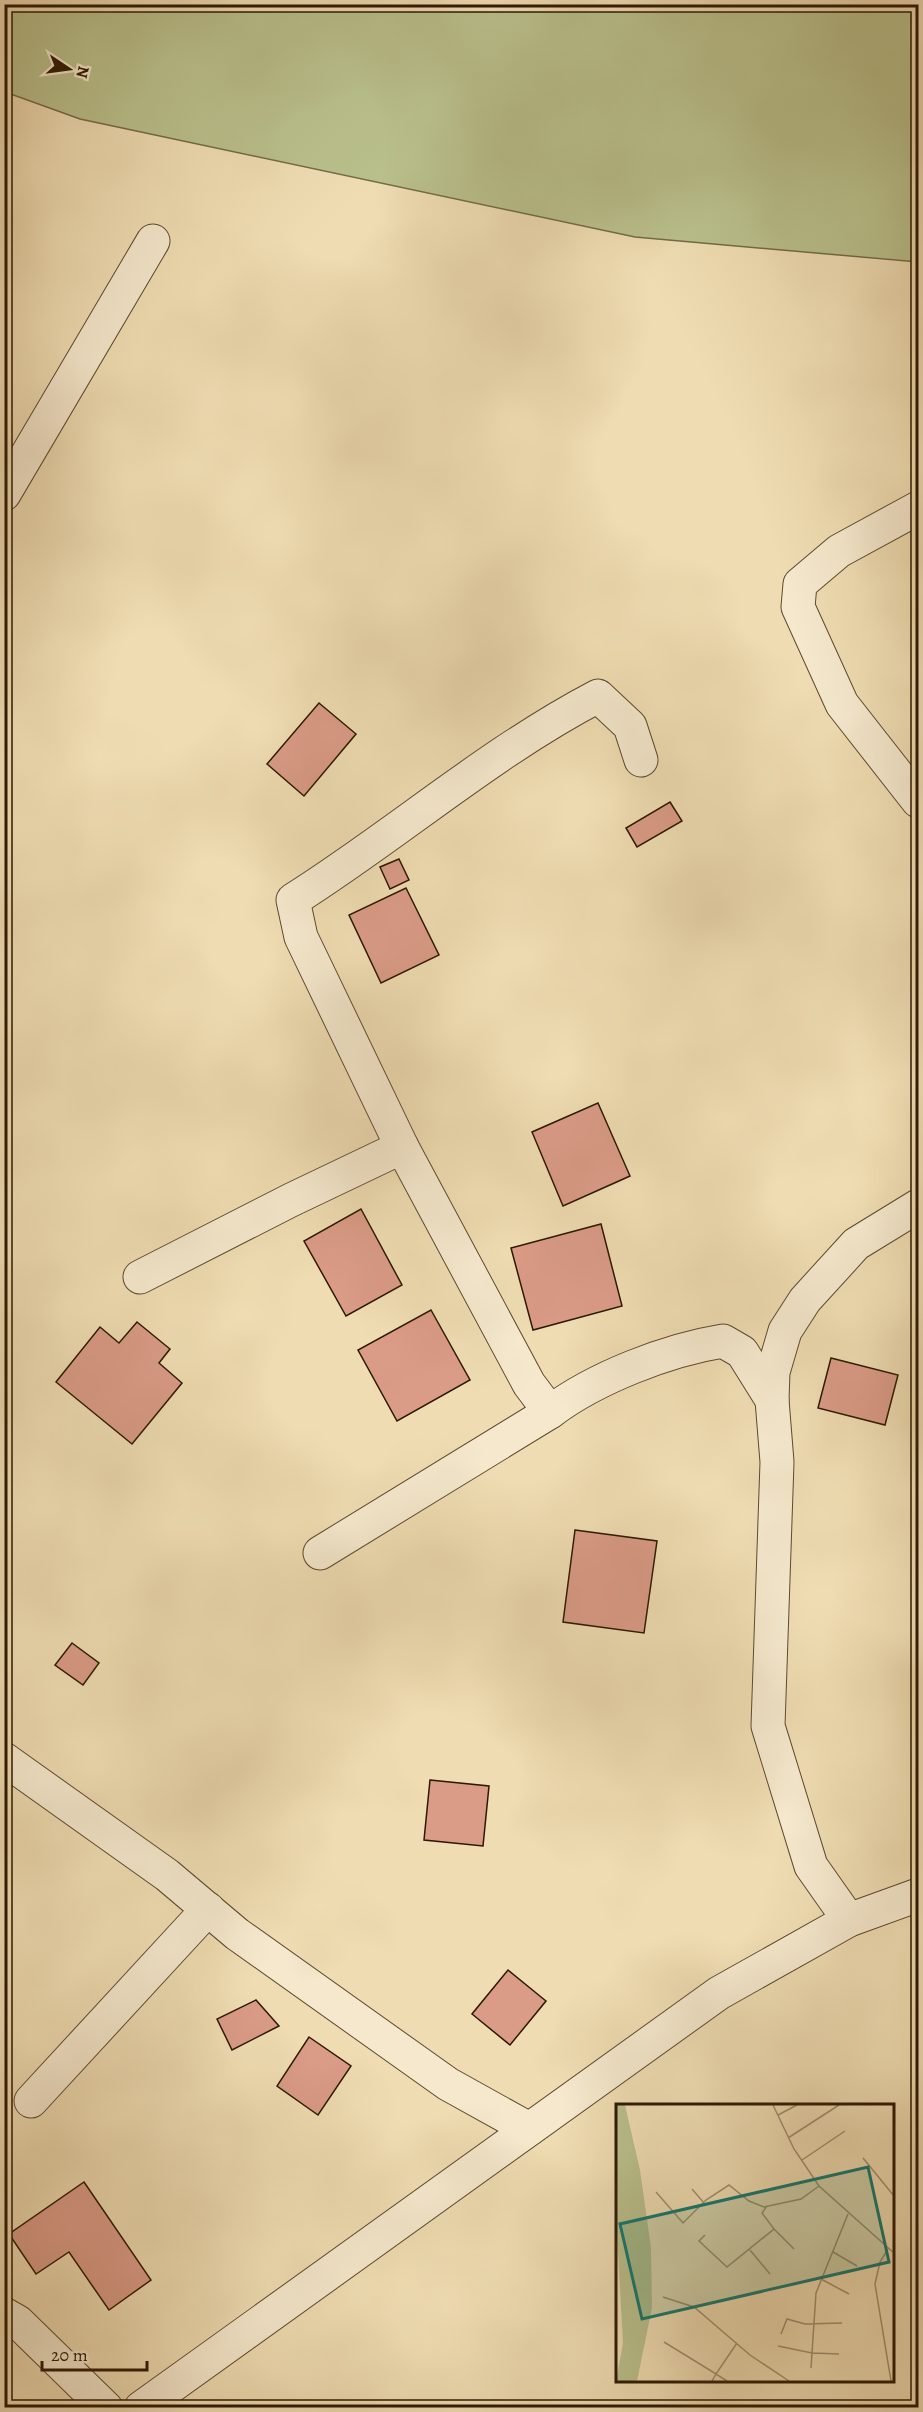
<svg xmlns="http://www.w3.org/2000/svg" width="923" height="2412" font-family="Alegreya,serif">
<rect width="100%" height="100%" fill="#efdcb2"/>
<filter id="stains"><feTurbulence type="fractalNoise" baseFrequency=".00333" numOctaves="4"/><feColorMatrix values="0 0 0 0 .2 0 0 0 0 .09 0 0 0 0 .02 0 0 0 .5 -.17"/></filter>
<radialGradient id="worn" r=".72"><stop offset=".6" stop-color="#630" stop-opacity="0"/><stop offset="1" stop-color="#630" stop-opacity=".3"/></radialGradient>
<polygon fill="#b9c08c" stroke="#726c47" stroke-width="1.5" points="5,4 918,5 918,262 635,237 80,119 5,92"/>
<g fill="#da9b87" stroke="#2c1902" stroke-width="1.5">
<polygon points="319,703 356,734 304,796 267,764"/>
<polygon points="670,802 682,821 637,847 626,828"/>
<polygon points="399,859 409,880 390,889 380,867"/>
<polygon points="406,888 439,955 381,983 349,915"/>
<polygon points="598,1103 630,1176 563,1206 532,1132"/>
<polygon points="361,1209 402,1285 346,1316 304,1241"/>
<polygon points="601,1224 622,1306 533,1330 511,1248"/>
<polygon points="431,1310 470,1380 397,1421 358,1350"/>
<polygon points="137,1322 170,1349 159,1363 182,1383 132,1444 56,1382 100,1327 119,1343"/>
<polygon points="831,1358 898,1375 885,1425 818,1408"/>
<polygon points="575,1530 657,1541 644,1633 563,1622"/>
<polygon points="72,1643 99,1663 83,1685 55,1665"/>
<polygon points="430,1780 489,1786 483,1846 424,1840"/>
<polygon points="508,1970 546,2001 510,2045 472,2014"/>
<polygon points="256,2000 279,2026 232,2050 217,2019"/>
<polygon points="309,2037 351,2066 318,2115 277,2086"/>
<polygon points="84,2182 151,2280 109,2310 69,2252 36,2274 9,2234"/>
</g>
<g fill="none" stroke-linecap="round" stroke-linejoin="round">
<g stroke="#5d4a2e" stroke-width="35">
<g id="minor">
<polyline points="4,494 153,241"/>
<polyline points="918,508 839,551 800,584 798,607 842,704 918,801"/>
<path d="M 641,760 L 630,726 L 598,696 C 489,753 396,835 293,900 L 301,937 L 402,1147 L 529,1384 L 550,1412 C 595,1378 667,1350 723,1341 L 742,1352 L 772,1400"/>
<polyline points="140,1277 291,1200 402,1147"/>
<polyline points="320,1553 550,1412"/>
<polyline points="4,1759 167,1875 237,1934 448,2084 529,2129"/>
<polyline points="849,1920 811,1866 768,1726 777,1462 772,1400 773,1372 785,1331 805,1300 856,1244 918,1206"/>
<polyline points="31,2101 208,1909"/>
<polyline points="4,2314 18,2322 106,2408"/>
<polyline points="141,2408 719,1993 849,1920 918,1895"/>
</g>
</g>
<use href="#minor" stroke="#f5e8cd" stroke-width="33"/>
</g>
<g transform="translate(616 2104)">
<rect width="278" height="278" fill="#efdcb2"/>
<path d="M 0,1 L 9,1 L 24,66 L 35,144 L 36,204 L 21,277 L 0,277 L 7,239 L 0,112 Z" fill="#b9c08c"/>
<path fill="none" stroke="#a18e6c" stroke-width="1.5" d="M 157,1 L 178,45 L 203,82 L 278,149M 162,11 L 181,1M 172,34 L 223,1M 247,54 L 278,92M 186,56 L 229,27M 76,85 L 88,99M 40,88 L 67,119 L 90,96 L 113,81 L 133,97 L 148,103 L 185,95 L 203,82M 158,125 L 178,145M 89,131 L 83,137 L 111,163 L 158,125 L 146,109 L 151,102M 272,145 L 264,158 L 259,180 L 275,277M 134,146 L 154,170M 217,148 L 241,162M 205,175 L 233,190M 47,193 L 78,203 L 134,251 L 173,277M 165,230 L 171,215 L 189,220 L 226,219M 48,238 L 100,270 L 121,239M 162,242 L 196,249 L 223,250M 195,264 L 200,189 L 232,110M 96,277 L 100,270 L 111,277"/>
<path fill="#0f766e" fill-opacity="0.15" stroke="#0f766e" stroke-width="3" d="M 252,63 L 273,158 L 26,215 L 4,120 Z"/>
<rect width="278" height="278" fill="none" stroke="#2c1902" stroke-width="3"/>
</g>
<rect width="923" height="2412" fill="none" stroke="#efdcb2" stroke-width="24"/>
<rect x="6" y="6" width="911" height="2400" fill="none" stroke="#2c1902" stroke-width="3"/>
<rect x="12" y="12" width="899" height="2388" fill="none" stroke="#2c1902" stroke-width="1.5"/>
<g transform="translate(69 69) rotate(103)" stroke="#f5e8cd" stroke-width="4.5" paint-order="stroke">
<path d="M0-4.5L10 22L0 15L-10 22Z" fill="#2c1902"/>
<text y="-9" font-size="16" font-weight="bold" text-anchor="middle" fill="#2c1902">N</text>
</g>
<path d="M42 2361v9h105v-9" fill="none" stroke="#2c1902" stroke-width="3"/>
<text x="51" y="2361" font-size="18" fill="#2c1902" stroke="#f5e8cd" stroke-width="4.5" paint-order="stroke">20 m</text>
<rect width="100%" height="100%" filter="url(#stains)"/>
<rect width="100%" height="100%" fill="url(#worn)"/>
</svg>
